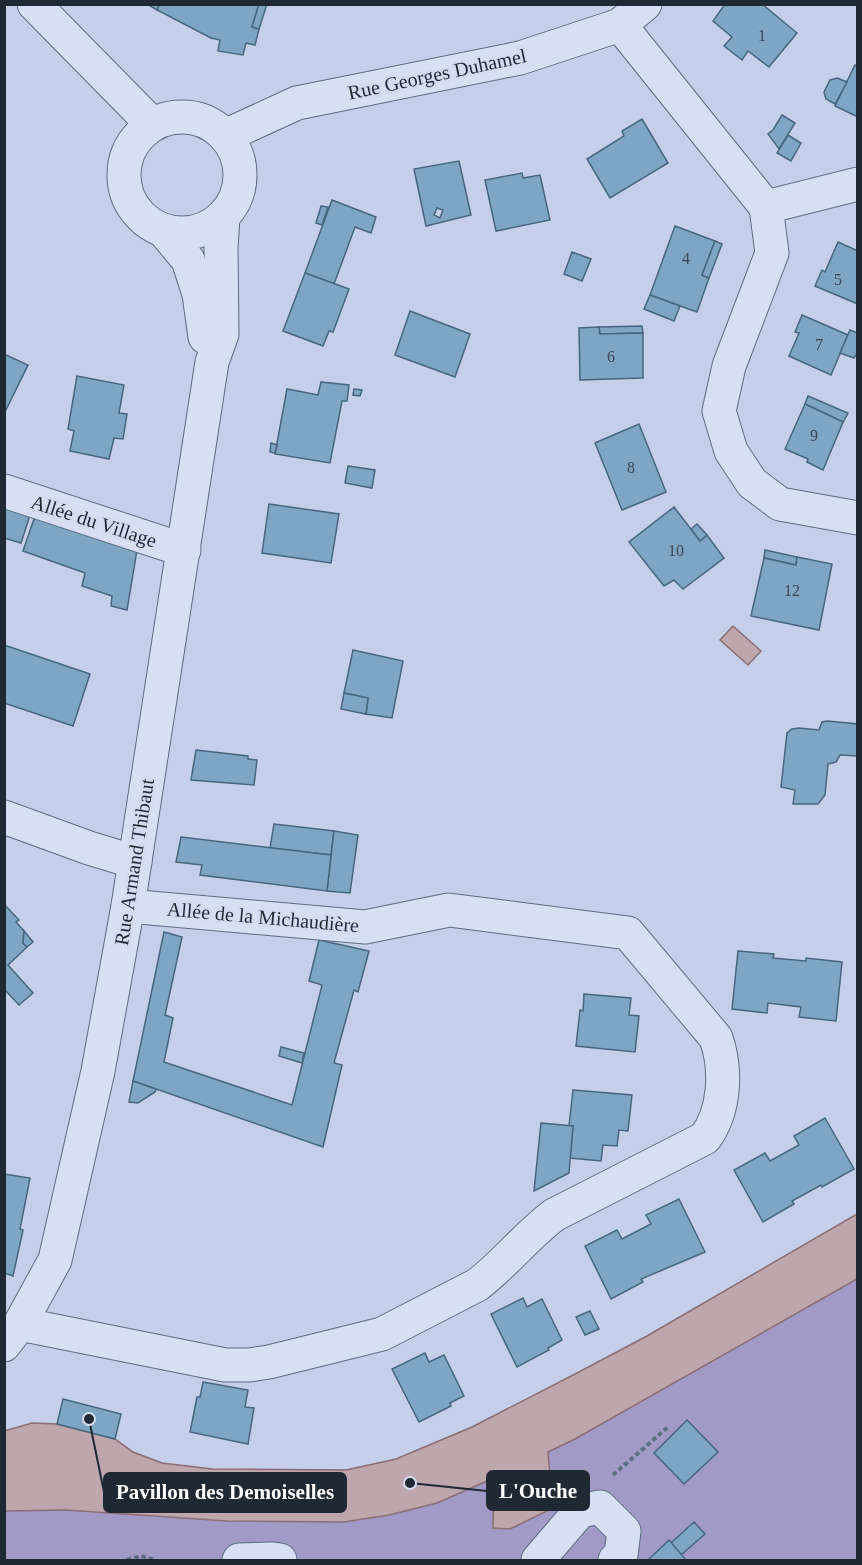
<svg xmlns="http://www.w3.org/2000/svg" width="862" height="1565" font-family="Georgia,serif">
<rect width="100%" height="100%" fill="#c5cfe9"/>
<polygon fill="#a19ac6" points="857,1279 857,1560 5,1560 4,1511 66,1510 227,1521 344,1522 389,1515 437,1503 494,1477 493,1528 510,1529 553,1508 548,1452 575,1439"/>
<g fill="#bda6ac" stroke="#8a6e74" stroke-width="1.5">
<polygon points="733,626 761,651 748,665 720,640"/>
<polygon points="857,1214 857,1279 575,1439 548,1452 553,1508 510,1529 493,1528 494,1478 437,1503 389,1515 344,1522 227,1521 66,1510 5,1511 4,1431 32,1423 57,1424 115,1439 133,1452 162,1463 212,1469 346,1470 396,1459 472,1427 577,1373 647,1336"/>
</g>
<g fill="#7fa5c4" stroke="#45677f" stroke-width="1.5" fill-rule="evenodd">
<polygon points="147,4 160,4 157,10"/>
<polygon points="160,4 259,4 252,27 259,29 255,45 246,43 243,55 218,51 220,40 211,38 157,10"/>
<polygon points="259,4 267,4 259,29 252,27"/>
<polygon points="725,4 762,4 797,33 769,67 748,51 742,60 724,46 732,37 713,21"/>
<polygon points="855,65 858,66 858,117 835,106"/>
<polygon points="837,78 847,82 835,104 826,99 824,92 830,80"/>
<polygon points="782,115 795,123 779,149 768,134 773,130"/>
<polygon points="642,119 668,163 610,198 587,159 624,136 622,131"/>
<polygon points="788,135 801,143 791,161 777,153"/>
<path d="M 459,161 L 471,215 L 426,226 L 414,169 ZM 437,208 L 443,210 L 440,218 L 434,215 Z"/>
<polygon points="522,173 523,178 540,175 550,220 496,231 485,180"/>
<polygon points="332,200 376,217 371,233 355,227 334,284 305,273"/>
<polygon points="321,206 328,207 322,225 316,223"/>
<polygon points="675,226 715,241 702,275 709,278 697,312 650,295"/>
<polygon points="715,241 722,244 709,278 702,275"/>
<polygon points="838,242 858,251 858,304 815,286 822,270 825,272"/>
<polygon points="572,252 591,259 582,281 564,274"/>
<polygon points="305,273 349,289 333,332 329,331 323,346 283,331"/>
<polygon points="650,295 680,306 674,321 644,309"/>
<polygon points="410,311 470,334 455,377 395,355"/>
<polygon points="802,315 848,335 831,375 789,356 799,333 795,332"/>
<polygon points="642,326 643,333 600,334 599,327"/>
<polygon points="599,327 600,334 643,333 643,378 580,380 579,328"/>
<polygon points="850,330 858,333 858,351 854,358 840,353"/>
<polygon points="4,354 28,365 4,414"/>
<polygon points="77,376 124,385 119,413 127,414 123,439 114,438 109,459 70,451 74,431 68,429"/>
<polygon points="321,382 349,385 347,401 342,401 330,463 275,454 287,389 318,395"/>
<polygon points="354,389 362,390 360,396 353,395"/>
<polygon points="808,396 848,413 843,422 805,404"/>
<polygon points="805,404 843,422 823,470 807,462 808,459 785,449"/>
<polygon points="639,424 666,492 622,510 595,443"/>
<polygon points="271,443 277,445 275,453 270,452"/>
<polygon points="348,466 375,470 372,488 345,483"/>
<polygon points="269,504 339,514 331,563 262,553"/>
<polygon points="4,506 30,515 21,543 4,538"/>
<polygon points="674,507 700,541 707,535 724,558 683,589 674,580 664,586 629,542"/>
<polygon points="35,516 137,550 127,610 111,606 112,596 82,586 85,573 23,551"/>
<polygon points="697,524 707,535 700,541 691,529"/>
<polygon points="765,550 797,557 796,565 764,558"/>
<polygon points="797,557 832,564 819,630 751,616 764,558 796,565"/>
<polygon points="4,645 90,674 73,726 4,703"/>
<polygon points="353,650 403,661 392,718 366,714 368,698 344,693"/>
<polygon points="344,693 368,698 366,714 341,709"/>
<polygon points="827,721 858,724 858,756 840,755 836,762 828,764 825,795 818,804 793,804 795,790 781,787 787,733 792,729 799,728 819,730 822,722"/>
<polygon points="196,750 248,756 248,759 257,760 254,785 191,780"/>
<polygon points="274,824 334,831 331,855 270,848"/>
<polygon points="334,831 358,835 350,893 327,891"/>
<polygon points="181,837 331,855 327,891 200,875 202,865 176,862"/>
<polygon points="4,904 19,920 16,922 24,931 23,943 27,947 8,965 33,993 19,1005 4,989"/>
<polygon points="24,931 33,942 27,947 23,943"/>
<polygon points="164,932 182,937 165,1015 173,1018 164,1062 292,1105 322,985 309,981 319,940 369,951 358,992 354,990 334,1063 342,1065 323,1147 133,1081"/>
<polygon points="738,951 774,954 773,958 806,961 806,958 842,962 836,1021 799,1017 801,1007 768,1003 767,1013 732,1009"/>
<polygon points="584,994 631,998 629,1015 639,1016 635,1052 576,1046 580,1010 583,1011"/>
<polygon points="281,1047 304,1053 302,1063 279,1056"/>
<polygon points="133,1081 156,1089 155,1092 138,1103 129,1102"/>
<polygon points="573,1090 632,1095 628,1131 619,1130 617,1146 603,1145 601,1161 570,1158 573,1126 569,1126"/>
<polygon points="825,1118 854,1169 822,1187 821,1185 792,1201 794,1204 763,1222 734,1170 765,1153 770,1161 799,1145 794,1136"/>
<polygon points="541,1123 573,1126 569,1173 534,1191"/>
<polygon points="4,1174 30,1178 20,1229 23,1230 13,1276 4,1273"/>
<polygon points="679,1199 705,1252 641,1279 643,1282 611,1299 585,1246 617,1230 622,1239 651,1224 646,1215"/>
<polygon points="523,1298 527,1307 542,1299 562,1340 548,1348 549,1350 517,1367 491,1314"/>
<polygon points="590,1311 599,1329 585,1335 576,1317"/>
<polygon points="425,1353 429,1362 444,1355 464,1396 450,1403 451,1406 419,1422 392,1369"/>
<polygon points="203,1382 248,1390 245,1407 254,1408 248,1444 190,1432 197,1397 200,1397"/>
<polygon points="63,1399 121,1414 115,1439 57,1424"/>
<polygon points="687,1420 718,1452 684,1484 654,1453"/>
<polygon points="694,1522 705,1534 681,1555 671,1543"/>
<polygon points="669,1540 686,1560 648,1560"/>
</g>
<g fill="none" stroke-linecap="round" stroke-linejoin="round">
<g stroke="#5d6d83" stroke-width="35">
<g id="street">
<polyline points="34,4 151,123"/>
<polyline points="620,25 766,207 772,253 729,366 719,411 731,451 752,483 780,504 858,518"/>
<circle cx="182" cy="175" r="58"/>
<polyline points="225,136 297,103 520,58 620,25 645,4"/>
<polyline points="766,207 858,184"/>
<polyline points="163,230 188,260 199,294 205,337"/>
<polyline points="4,491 184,550"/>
<polyline points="4,817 89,848 135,862"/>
<path d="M 20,1324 L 225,1365 L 249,1365 L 269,1362 L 382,1334 L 477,1285 C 505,1264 526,1236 554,1215 L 705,1138 C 725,1111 727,1070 716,1038 L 628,933 L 449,910 L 365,927 L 128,906"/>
<polyline points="4,1345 20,1324 55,1260 98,1071 128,906 212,362 222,334 221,248 223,217"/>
<polyline points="239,1560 273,1559 280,1560"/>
<polyline points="538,1560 580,1511 600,1507 624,1531 621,1555 615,1560"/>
</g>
</g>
<g stroke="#5d6d83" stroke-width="4" stroke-dasharray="4.5 3" stroke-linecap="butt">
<polyline points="613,1475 668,1427"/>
<polyline points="127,1560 141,1556 155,1560"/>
</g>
<use href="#street" stroke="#d7dff5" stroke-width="33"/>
</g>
<g text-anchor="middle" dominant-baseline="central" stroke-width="6" stroke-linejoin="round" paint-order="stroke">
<g font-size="16" fill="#374858">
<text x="762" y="35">1</text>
<text x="686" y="258">4</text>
<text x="838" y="279">5</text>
<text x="819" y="344">7</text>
<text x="611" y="356">6</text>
<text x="814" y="435">9</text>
<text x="631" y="467">8</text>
<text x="676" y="550">10</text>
<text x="792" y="590">12</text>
</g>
<g font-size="20" fill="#1f2934" stroke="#d4dcf2">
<text transform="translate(437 74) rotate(-12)">Rue Georges Duhamel</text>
<text transform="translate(94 521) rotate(18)">Allée du Village</text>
<text transform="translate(134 862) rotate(-81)">Rue Armand Thibaut</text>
<text transform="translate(263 917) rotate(5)">Allée de la Michaudière</text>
</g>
</g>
<path fill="none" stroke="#1f2934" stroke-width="2" d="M410 1483L487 1491M89 1419L104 1492"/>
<g fill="#1f2934" stroke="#d4dcf2" stroke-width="2">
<circle cx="410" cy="1483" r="6"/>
<circle cx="89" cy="1419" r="6"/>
</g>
<g fill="#1f2934" stroke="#1f2934" stroke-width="2">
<rect x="487" y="1471" width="102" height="39" rx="6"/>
<rect x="104" y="1473" width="242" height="39" rx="6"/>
</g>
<g font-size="21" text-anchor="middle" font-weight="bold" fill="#fff">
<text x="538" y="1498">L'Ouche</text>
<text x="225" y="1499">Pavillon des Demoiselles</text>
</g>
<rect width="862" height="1565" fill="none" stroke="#1f2934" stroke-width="12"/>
</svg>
